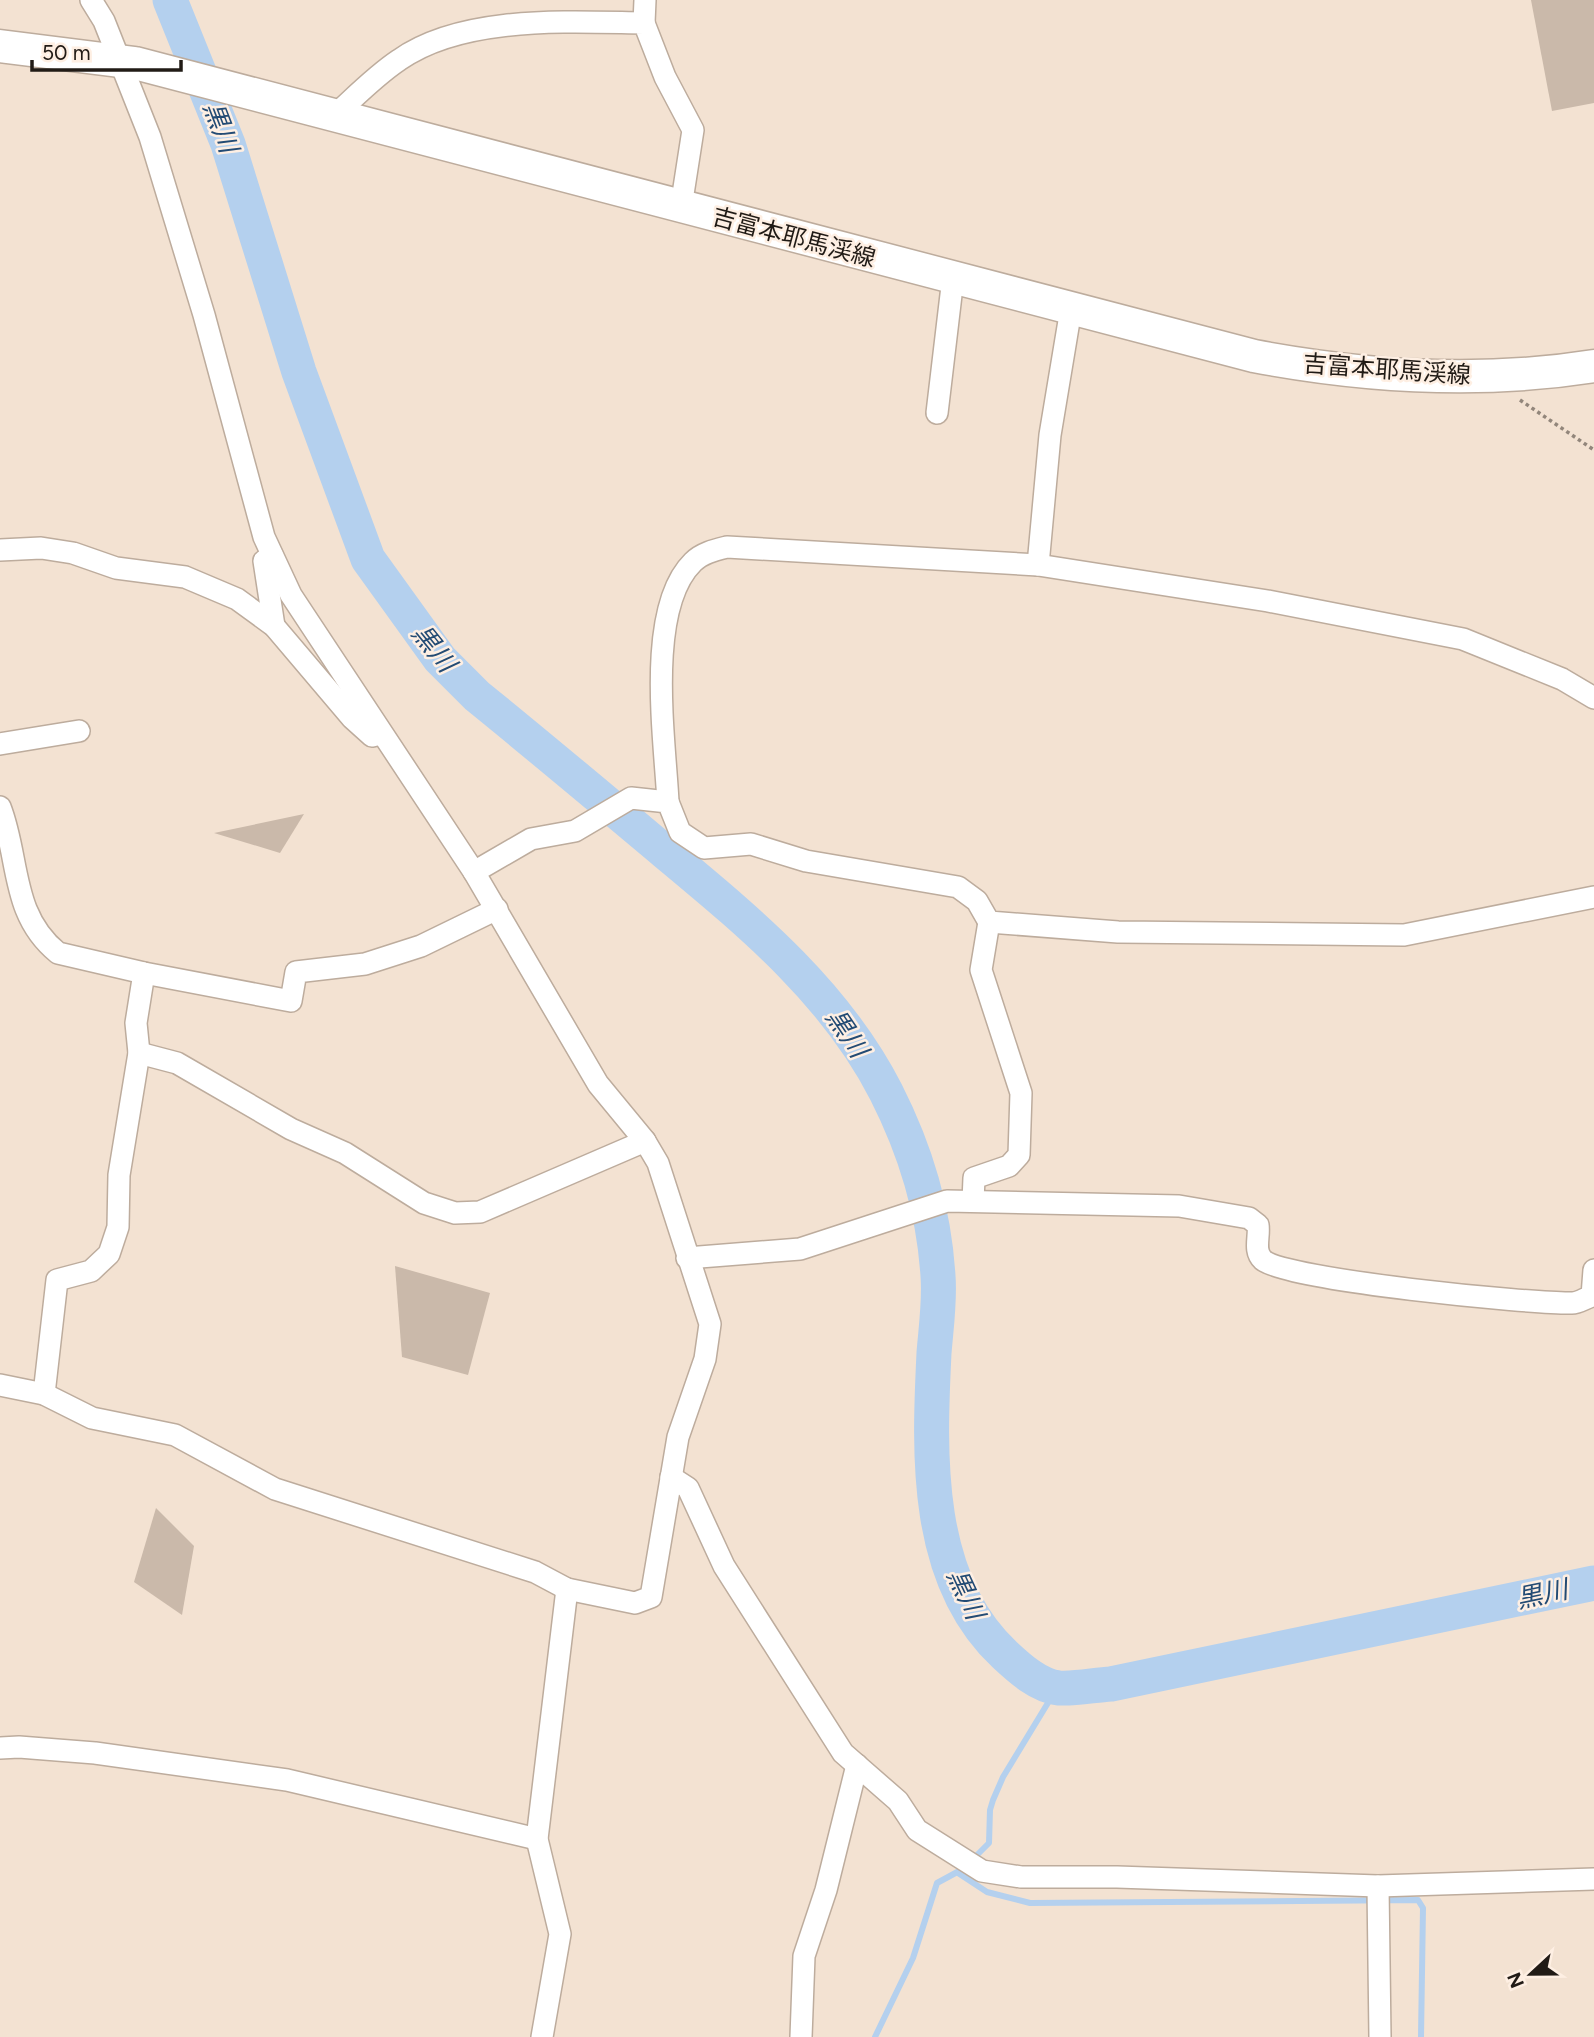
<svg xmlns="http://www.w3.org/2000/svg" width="1594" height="2037" font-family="Figtree,'Noto Sans JP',sans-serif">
<rect width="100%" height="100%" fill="#f3e2d2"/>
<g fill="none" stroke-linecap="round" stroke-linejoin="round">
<g stroke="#b4d0ee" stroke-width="6">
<polyline points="971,1861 989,1843 990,1810 993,1800 1003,1777 1057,1688"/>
<polyline points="958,1873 987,1892 1030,1903 1418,1900 1423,1908 1421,2037"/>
<polyline points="875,2037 913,1958 937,1883 961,1870"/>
</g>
<path stroke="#b4d0ee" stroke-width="35" d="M 170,0 L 228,144 L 299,372 L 368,559 L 440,659 L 477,696 C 540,747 603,800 665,852 C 749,922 835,992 886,1092 C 915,1149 934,1210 938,1276 C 940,1301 936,1328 934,1353 C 929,1455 924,1580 1005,1655 C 1020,1669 1039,1686 1059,1688 C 1076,1689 1094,1685 1111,1684 L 1594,1583"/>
</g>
<g fill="#cab9aa">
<polygon points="1531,0 1594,0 1594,103 1552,111"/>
<polygon points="304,814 280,853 214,833"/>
<polygon points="395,1266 490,1293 468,1375 402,1357"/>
<polygon points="156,1508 194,1546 182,1615 134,1582"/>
</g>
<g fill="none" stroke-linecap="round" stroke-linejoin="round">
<g stroke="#bdac9d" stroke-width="24">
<g id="minor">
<polyline points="644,23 645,0"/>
<path d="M 334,116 C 355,97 375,76 399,60 C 463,15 568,22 644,23 L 665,77 L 693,130 L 681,207"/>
<polyline points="937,413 953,278"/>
<polyline points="0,550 41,548 73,553 116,568 185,577 237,599 274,626 352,718 372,736 376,735"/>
<polyline points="272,555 264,561 274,626"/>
<polyline points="1038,565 1050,435 1071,309"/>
<polyline points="0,744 79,731"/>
<path d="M 668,802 C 665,740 645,609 693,562 C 702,553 715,550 727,547 L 1038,565 L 1268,601 L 1463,639 L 1562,679 L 1594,698"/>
<path d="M 0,807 C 20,858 10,914 58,953 L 144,973 L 291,1001 L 296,972 L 365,964 L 421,946 L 497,909"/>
<polyline points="474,872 531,839 575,831 631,798 668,802 680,832 704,848 751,844 806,861 958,887 977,901 989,922 1118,932 1404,935 1594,897"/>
<polyline points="139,1053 177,1063 291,1129 345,1153 424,1203 455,1213 480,1212 645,1141"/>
<polyline points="973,1201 974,1178 1009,1166 1019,1155 1021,1093 981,970 989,922"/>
<path d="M 687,1258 L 800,1249 L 947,1201 L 1179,1206 L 1249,1218 L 1258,1225 C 1260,1236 1253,1251 1263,1260 C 1286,1280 1532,1304 1572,1303 C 1579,1303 1585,1298 1592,1296 L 1594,1270"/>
<polyline points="0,1385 44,1394 92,1418 175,1435 275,1489 535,1572 567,1589 635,1603 651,1597 678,1437 705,1359 710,1324 658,1163 645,1141 598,1084 474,872 291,595 264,537 204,315 150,137 104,21 91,0"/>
<polyline points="44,1394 57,1280 91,1271 109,1254 118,1227 119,1175 139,1053 136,1023 144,973"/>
<polyline points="671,1477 688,1488 724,1566 843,1753 898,1801 917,1830 982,1871 1021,1877 1117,1877 1378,1886 1594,1879"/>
<polyline points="0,1748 19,1747 95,1753 287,1780 537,1839"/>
<polyline points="1378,1886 1380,2037"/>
<polyline points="542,2037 560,1934 537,1839 567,1589"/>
<polyline points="801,2037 804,1956 826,1890 857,1765"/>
</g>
</g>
<g stroke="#bdac9d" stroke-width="35">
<path id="primary" d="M 0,46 L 135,63 L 1254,356 C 1366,377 1481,384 1594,366"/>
</g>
<polyline stroke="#92867b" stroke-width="3.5" stroke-dasharray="3.5 3.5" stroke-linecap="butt" points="1520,400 1594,450"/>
<use href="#minor" stroke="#fff" stroke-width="21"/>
<use href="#primary" stroke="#fff" stroke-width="32"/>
</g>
<g text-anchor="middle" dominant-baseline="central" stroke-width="5" stroke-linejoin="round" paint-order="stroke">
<g font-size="24" fill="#211b16" stroke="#feefe3">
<text transform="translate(794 237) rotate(15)">吉富本耶馬渓線</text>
<text transform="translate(1387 369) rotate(4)">吉富本耶馬渓線</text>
</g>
<g font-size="26" font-style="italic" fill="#234b74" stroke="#feefe3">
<text transform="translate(221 127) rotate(69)">黒川</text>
<text transform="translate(434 648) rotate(51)">黒川</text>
<text transform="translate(847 1033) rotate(56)">黒川</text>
<text transform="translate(966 1594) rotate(65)">黒川</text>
<text transform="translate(1542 1594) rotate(-12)">黒川</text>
</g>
</g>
<g transform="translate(1531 1974) rotate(248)" stroke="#feefe3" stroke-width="5" paint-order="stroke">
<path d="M0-5L12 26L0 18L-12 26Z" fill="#211b16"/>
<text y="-10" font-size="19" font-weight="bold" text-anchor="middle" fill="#211b16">N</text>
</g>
<path d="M32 60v10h149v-10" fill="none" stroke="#211b16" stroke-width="3.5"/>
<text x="42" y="60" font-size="21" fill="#211b16" stroke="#feefe3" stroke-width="5" paint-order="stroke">50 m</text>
</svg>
